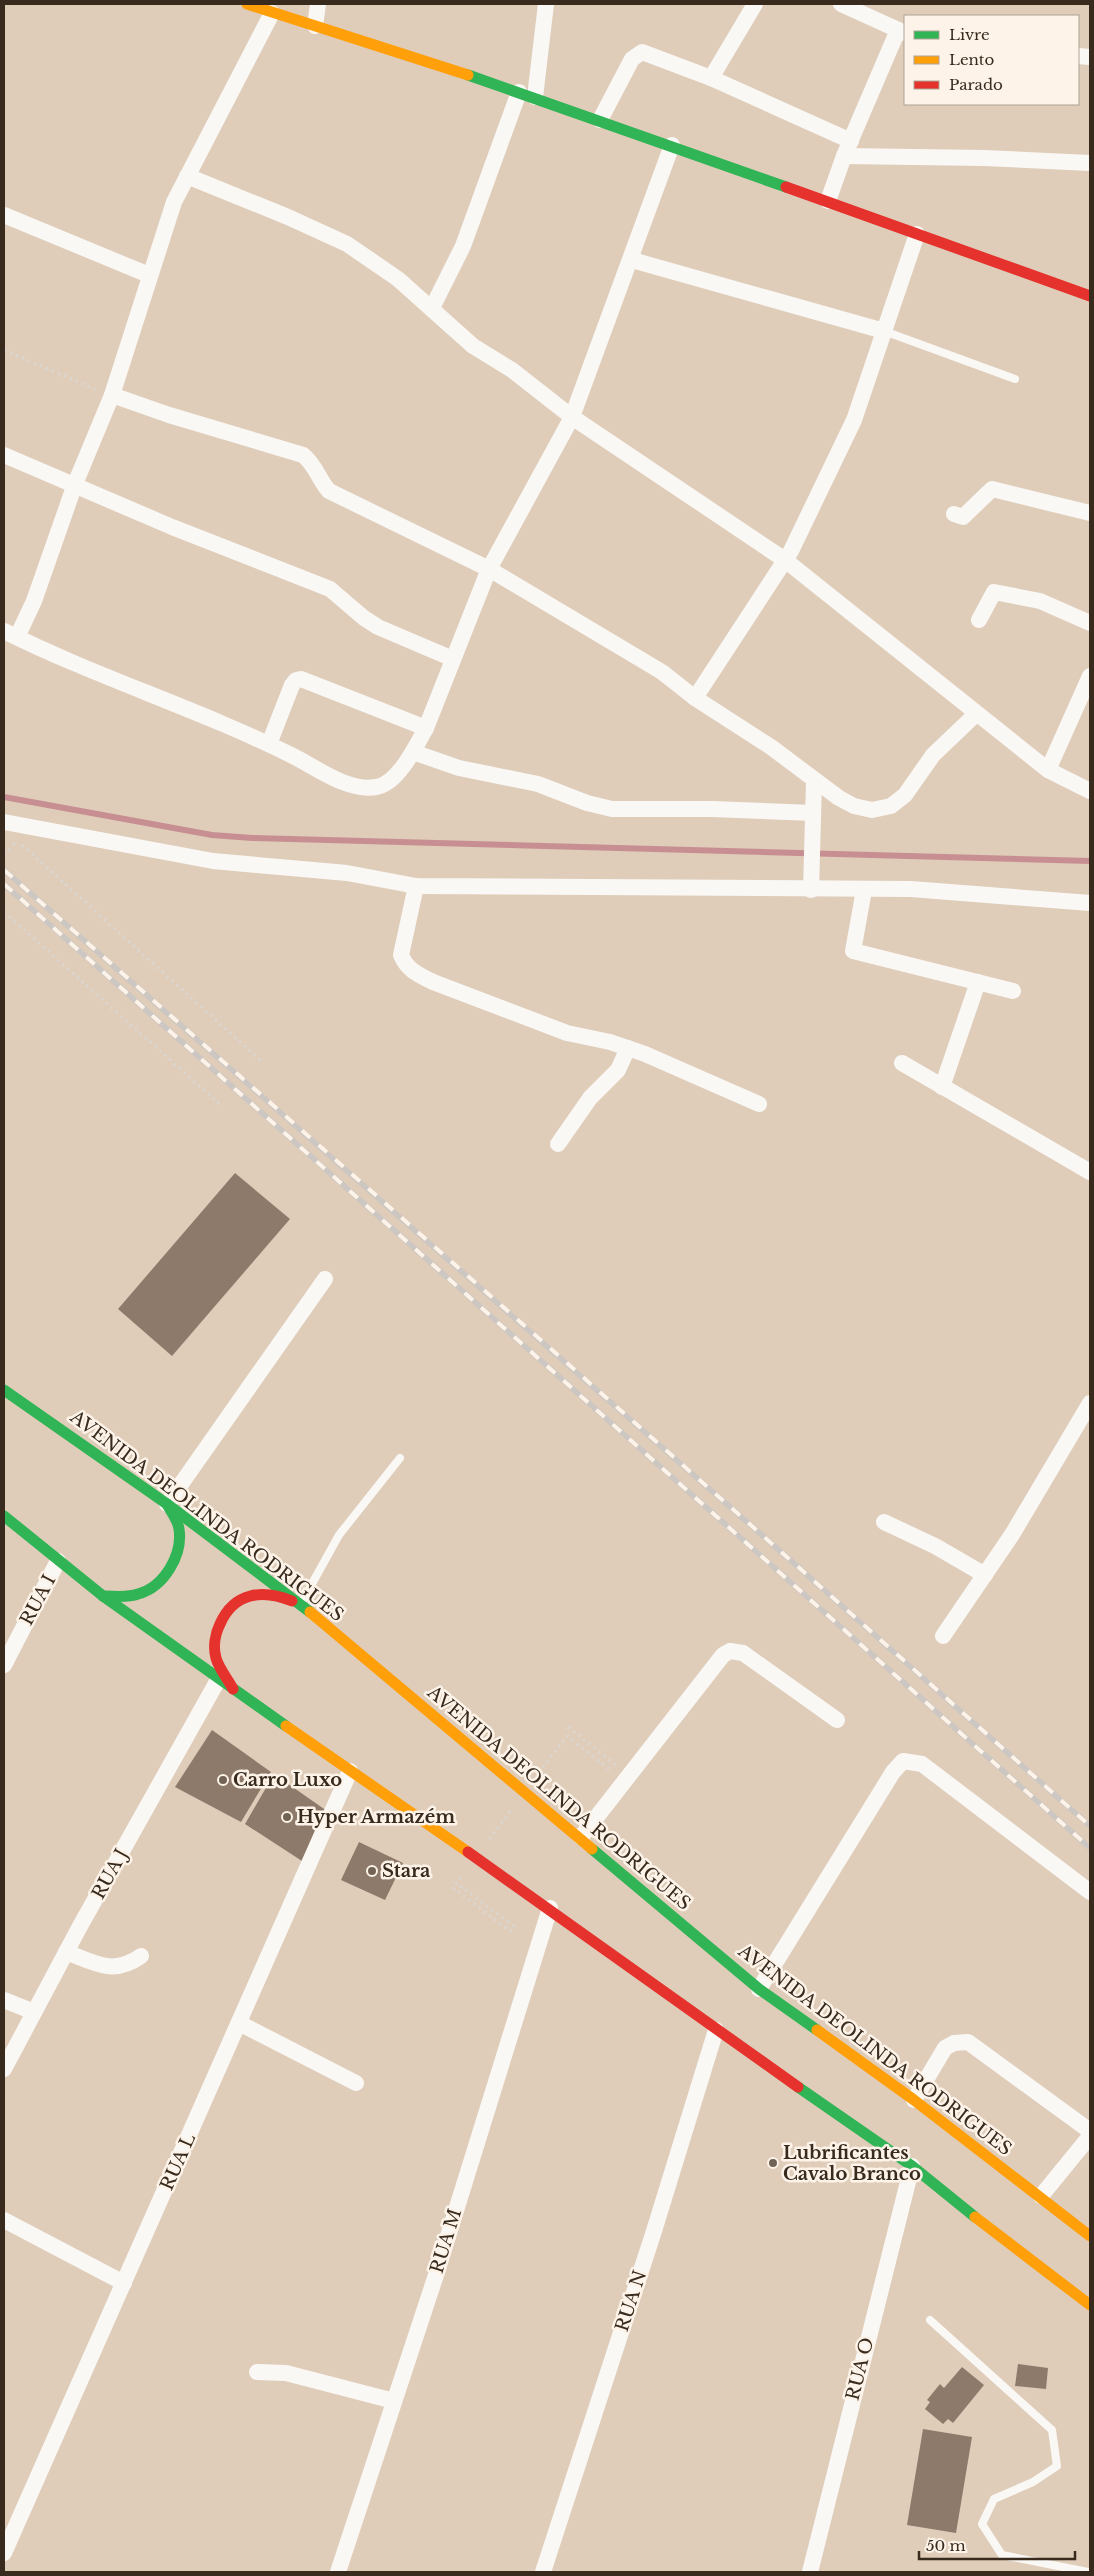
<svg xmlns="http://www.w3.org/2000/svg" width="1094" height="2576" font-family="'Libre Baskerville',serif">
<rect width="100%" height="100%" fill="#dfcdba"/>
<g fill="none" stroke-linecap="round" stroke-linejoin="round">
<polyline stroke="#c88f93" stroke-width="6" points="4,797 212,835 252,838 1090,861"/>
</g>
<g fill="#8e7a6b">
<polygon points="235,1173 290,1219 172,1356 118,1309"/>
<polygon points="212,1730 271,1772 241,1822 175,1787"/>
<polygon points="274,1774 327,1811 305,1863 245,1824"/>
<polygon points="359,1842 403,1863 385,1900 341,1880"/>
<polygon points="1018,2364 1048,2368 1046,2389 1015,2386"/>
<polygon points="962,2367 984,2385 953,2423 948,2419 943,2424 925,2409 930,2402 927,2400 940,2384 944,2388"/>
<polygon points="923,2429 972,2437 956,2533 907,2525"/>
</g>
<g fill="none" stroke-linecap="round" stroke-linejoin="round">
<g stroke="#dbd5ce" stroke-width="3" stroke-dasharray="2.5 4" stroke-linecap="butt">
<polyline points="4,350 95,389"/>
<polyline points="22,845 261,1061"/>
<polyline points="4,855 16,842"/>
<polyline points="4,912 223,1107"/>
<polyline points="568,1727 616,1765"/>
<polyline points="539,1773 567,1736 611,1771"/>
<polyline points="489,1839 511,1810"/>
<polyline points="460,1886 514,1926 510,1931 453,1888 462,1876"/>
</g>
<g stroke="#faf8f5" stroke-width="8">
<polyline points="884,331 1015,379"/>
<polyline points="303,1600 339,1535 400,1458"/>
<polyline points="930,2320 1052,2430 1057,2466 1033,2482 994,2499 982,2524 1002,2555 1088,2572"/>
</g>
<g stroke="#faf8f5" stroke-width="16">
<polyline points="841,4 905,33"/>
<polyline points="315,26 318,4"/>
<polyline points="1078,56 1090,57"/>
<polyline points="711,78 755,4"/>
<polyline points="535,97 546,4"/>
<polyline points="600,120 632,59 642,52 711,78 851,141"/>
<polyline points="844,156 984,158 1090,163"/>
<polyline points="187,176 288,217 347,244 398,279 473,346 512,370 572,417 785,560 1048,770 1090,791"/>
<polyline points="828,201 844,156 898,30"/>
<polyline points="4,215 149,275"/>
<polyline points="632,260 884,331"/>
<polyline points="432,308 463,246 519,92"/>
<path d="M 112,395 L 169,415 L 303,455 C 315,464 319,480 329,491 L 489,569 L 662,672 L 695,698 L 791,551 L 854,420 L 917,234"/>
<polyline points="4,455 172,527 330,589 364,618 378,627 453,659"/>
<polyline points="954,514 963,517 992,489 1090,513"/>
<polyline points="979,620 994,592 1040,601 1090,623"/>
<path d="M 4,631 C 98,678 199,709 293,756 C 317,768 348,792 376,787 C 398,784 416,746 426,728 L 489,569 L 572,417 L 672,145"/>
<polyline points="17,637 34,601 75,484 112,395 174,202 272,13"/>
<polyline points="695,698 771,747 839,798 854,806 872,810 891,806 905,795 933,755 976,714"/>
<polyline points="269,744 292,685 296,680 301,679 426,728"/>
<polyline points="413,752 459,768 538,784 587,803 612,809 712,809 813,813"/>
<polyline points="1048,770 1090,676"/>
<polyline points="4,822 213,861 347,873 416,886 911,889 1090,903"/>
<path d="M 416,886 L 401,955 C 407,970 419,975 433,982 L 567,1033 L 610,1042 L 645,1054 L 759,1104"/>
<polyline points="811,890 814,782"/>
<polyline points="864,890 853,951 1013,991"/>
<polyline points="902,1063 1090,1172"/>
<polyline points="942,1087 978,982"/>
<polyline points="558,1144 590,1098 618,1070 628,1048"/>
<polyline points="167,1504 325,1279"/>
<polyline points="884,1522 935,1546 985,1575"/>
<polyline points="943,1636 1013,1533 1090,1403"/>
<polyline points="4,1665 58,1561"/>
<polyline points="581,1837 723,1655 730,1651 743,1653 837,1720"/>
<path d="M 66,1952 C 95,1963 113,1976 141,1956"/>
<polyline points="759,1989 893,1772 903,1761 922,1764 1090,1892"/>
<polyline points="4,2000 34,2012"/>
<polyline points="239,2023 356,2083"/>
<polyline points="4,2069 79,1928 218,1680"/>
<polyline points="914,2100 945,2048 954,2043 968,2042 1090,2131"/>
<polyline points="1041,2196 1090,2136"/>
<polyline points="4,2220 124,2283"/>
<polyline points="257,2372 286,2373 394,2401"/>
<polyline points="4,2553 350,1771"/>
<polyline points="338,2572 435,2278 550,1908"/>
<polyline points="543,2572 654,2231 716,2030"/>
<polyline points="810,2572 912,2166"/>
</g>
<g stroke="#30b455" stroke-width="11">
<polyline points="468,75 786,187"/>
<polyline points="4,1390 167,1504 310,1612"/>
<polyline points="4,1516 103,1596 286,1726"/>
<path d="M 103,1596 C 115,1596 127,1598 138,1594 C 164,1587 183,1555 179,1529 C 178,1520 171,1512 167,1504"/>
<polyline points="592,1849 759,1989 817,2030"/>
<polyline points="798,2087 912,2166 975,2217"/>
</g>
<g stroke="#ff9f0a" stroke-width="11">
<polyline points="247,4 468,75"/>
<polyline points="310,1612 592,1849"/>
<polyline points="286,1726 468,1852"/>
<polyline points="817,2030 914,2100 1090,2236"/>
<polyline points="975,2217 1090,2305"/>
</g>
<g stroke="#e5322d" stroke-width="11">
<polyline points="786,187 1090,296"/>
<path d="M 233,1689 C 228,1679 219,1669 216,1658 C 213,1647 215,1634 220,1624 C 234,1592 263,1589 292,1601"/>
<polyline points="468,1852 798,2087"/>
</g>
<g stroke="#ccc7c2" stroke-width="5.5">
<g id="rail">
<path d="M 4,870 C 367,1187 730,1505 1090,1826"/>
<polyline points="4,884 1090,1848"/>
</g>
</g>
<use href="#rail" stroke="#fdf3e8" stroke-width="4" stroke-dasharray="11" stroke-linecap="butt"/>
</g>
<g fill="#726455" stroke="#fdf3e8" stroke-width="2">
<circle cx="223" cy="1780" r="5"/>
<circle cx="287" cy="1817" r="5"/>
<circle cx="372" cy="1871" r="5"/>
<circle cx="773" cy="2163" r="5"/>
</g>
<g text-anchor="middle" dominant-baseline="central" stroke-width="5" stroke-linejoin="round" paint-order="stroke">
<g font-size="18" fill="#382b1e" stroke="#fdf3e8">
<text transform="translate(207 1516) rotate(37)">AVENIDA DEOLINDA RODRIGUES</text>
<text transform="translate(38 1600) rotate(-62)">RUA I</text>
<text transform="translate(559 1798) rotate(40)">AVENIDA DEOLINDA RODRIGUES</text>
<text transform="translate(110 1874) rotate(-61)">RUA J</text>
<text transform="translate(875 2050) rotate(37)">AVENIDA DEOLINDA RODRIGUES</text>
<text transform="translate(178 2162) rotate(-66)">RUA L</text>
<text transform="translate(446 2241) rotate(-73)">RUA M</text>
<text transform="translate(631 2301) rotate(-72)">RUA N</text>
<text transform="translate(860 2369) rotate(-76)">RUA O</text>
</g>
<g font-size="18" font-weight="bold" fill="#382b1e" stroke="#fdf3e8" text-anchor="start">
<text x="233" y="1780">Carro Luxo</text>
<text x="297" y="1817">Hyper Armazém</text>
<text x="382" y="1871">Stara</text>
<text x="783" y="2153">Lubrificantes<tspan x="783" dy="21">Cavalo Branco</tspan></text>
</g>
</g>
<rect width="1094" height="2576" fill="none" stroke="#382b1e" stroke-width="10"/>
<rect x="904" y="15" width="175" height="90" fill="#fdf3e8" stroke="#aea397"/>
<rect x="914" y="31" width="25" height="8" fill="#30b455" stroke="#aea397"/>
<text x="949" y="40" font-size="15" fill="#382b1e">Livre</text>
<rect x="914" y="56" width="25" height="8" fill="#ff9f0a" stroke="#aea397"/>
<text x="949" y="65" font-size="15" fill="#382b1e">Lento</text>
<rect x="914" y="81" width="25" height="8" fill="#e5322d" stroke="#aea397"/>
<text x="949" y="90" font-size="15" fill="#382b1e">Parado</text>
<path d="M919 2551v8h156v-8" fill="none" stroke="#382b1e" stroke-width="2.5"/>
<text x="926" y="2551" font-size="15" fill="#382b1e" stroke="#fdf3e8" stroke-width="4" paint-order="stroke">50 m</text>
</svg>
